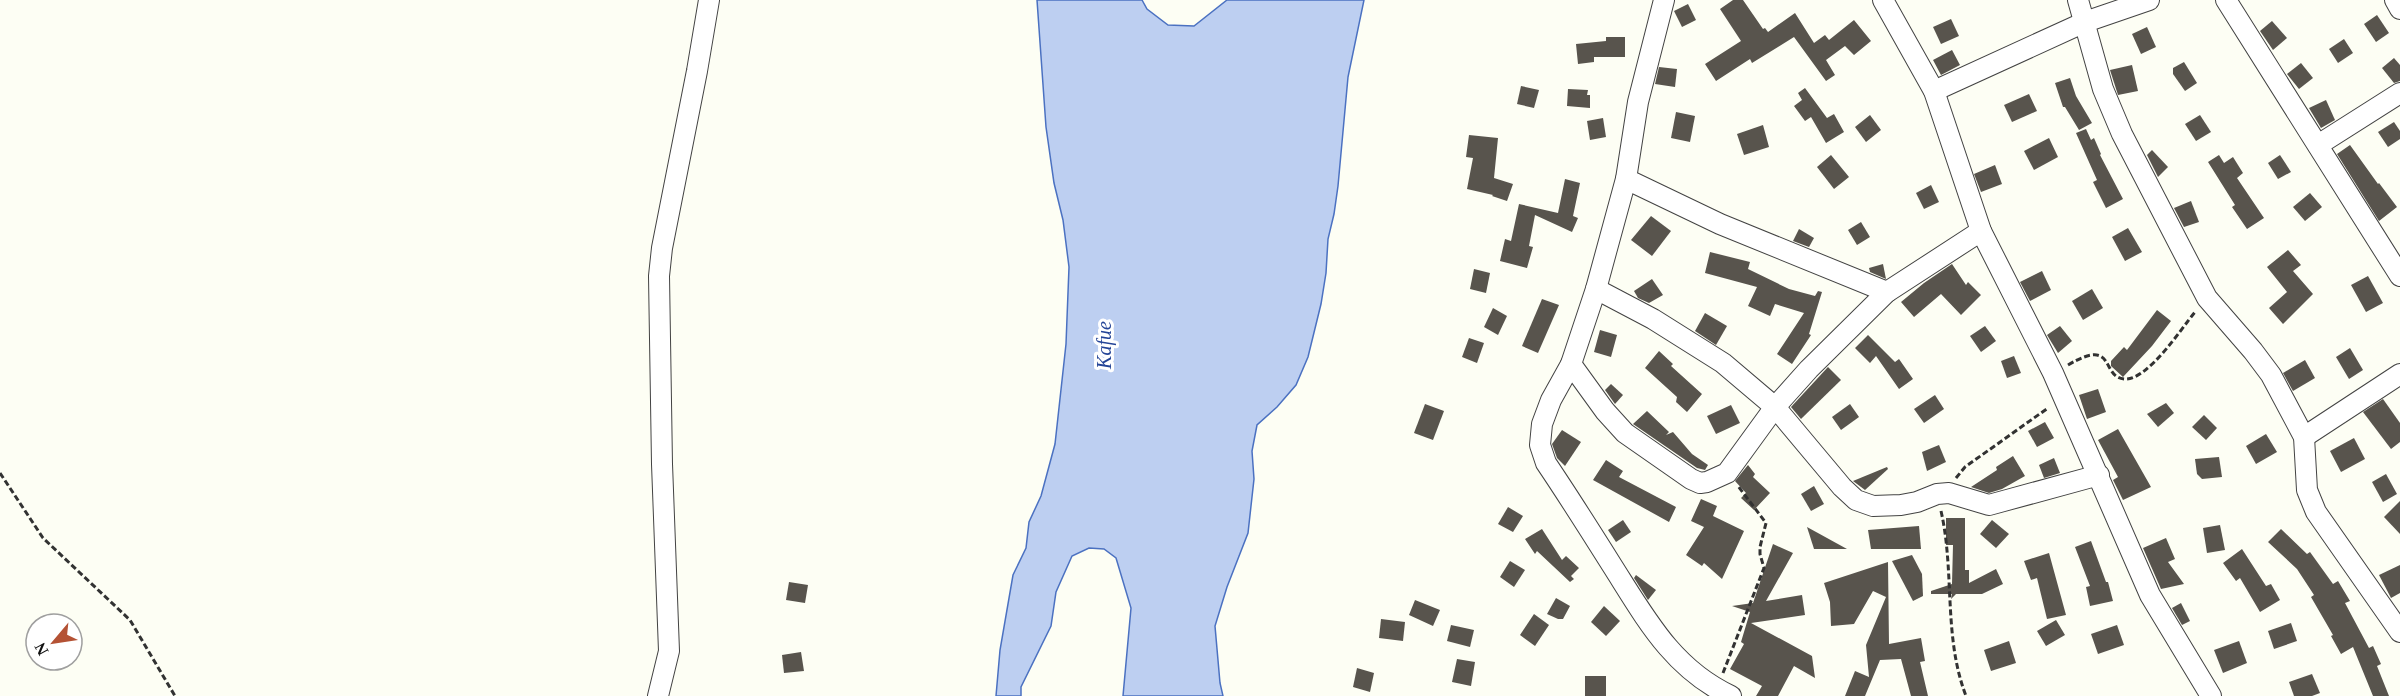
<svg xmlns="http://www.w3.org/2000/svg" width="2400" height="696" font-family="'Times New Roman',serif">
<rect width="100%" height="100%" fill="#fdfef4"/>
<polygon fill="#bdcff1" stroke="#4b71c1" stroke-width="1.5" points="1037,0 1142,0 1147,9 1168,25 1194,26 1227,0 1364,0 1348,77 1338,186 1334,214 1328,239 1326,273 1321,304 1308,357 1296,385 1277,407 1257,425 1252,451 1254,479 1248,533 1227,587 1215,626 1220,683 1223,696 1123,696 1131,608 1116,558 1104,549 1089,548 1072,556 1056,592 1051,626 1021,687 1021,696 996,696 1000,650 1013,575 1026,548 1029,522 1041,496 1055,444 1066,344 1069,267 1063,220 1054,183 1046,127"/>
<g fill="#58544d">
<polygon points="1733,0 1743,0 1763,29 1765,28 1768,32 1795,13 1814,43 1825,35 1829,40 1854,20 1871,41 1854,55 1845,46 1826,60 1835,75 1826,81 1794,37 1752,63 1750,59 1716,81 1705,64 1741,41 1720,9"/>
<polygon points="1688,4 1696,20 1682,27 1674,11"/>
<polygon points="2377,15 2389,33 2376,42 2364,24"/>
<polygon points="1951,19 1959,36 1941,44 1933,27"/>
<polygon points="2272,21 2287,38 2273,50 2260,31"/>
<polygon points="2147,27 2156,47 2141,54 2132,34"/>
<polygon points="1606,37 1625,37 1625,57 1594,57 1594,62 1578,64 1576,44 1606,41"/>
<polygon points="2344,39 2353,53 2338,63 2329,49"/>
<polygon points="1952,50 1960,65 1941,75 1933,60"/>
<polygon points="2394,58 2400,65 2400,81 2394,83 2382,68"/>
<polygon points="2184,62 2197,83 2185,91 2173,74 2173,68"/>
<polygon points="2301,63 2313,78 2299,89 2287,74"/>
<polygon points="2132,65 2138,91 2118,95 2110,70"/>
<polygon points="1659,67 1677,69 1675,87 1655,84"/>
<polygon points="2070,78 2076,96 2092,123 2079,130 2065,107 2063,107 2055,83"/>
<polygon points="1521,86 1539,90 1534,108 1517,104"/>
<polygon points="1805,88 1827,118 1834,114 1844,132 1826,143 1811,117 1805,121 1794,106 1802,100 1798,93"/>
<polygon points="1568,89 1588,90 1587,95 1590,95 1590,108 1567,106"/>
<polygon points="2029,94 2037,111 2012,122 2004,105"/>
<polygon points="2326,100 2335,120 2321,128 2309,108"/>
<polygon points="1676,112 1695,116 1690,142 1671,138"/>
<polygon points="1870,115 1881,130 1866,142 1855,127"/>
<polygon points="2200,115 2211,132 2196,141 2185,124"/>
<polygon points="1603,118 1606,137 1590,140 1587,121"/>
<polygon points="2394,122 2400,131 2400,139 2388,147 2378,132"/>
<polygon points="1763,125 1769,147 1744,155 1737,134"/>
<polygon points="2086,129 2091,140 2094,138 2101,154 2100,155 2123,199 2106,208 2093,182 2097,180 2076,133"/>
<polygon points="1469,135 1498,138 1494,178 1513,184 1507,201 1492,196 1493,195 1467,189 1473,158 1466,157"/>
<polygon points="2049,138 2058,157 2034,170 2024,151"/>
<polygon points="2350,145 2378,184 2379,183 2397,207 2379,221 2337,154"/>
<polygon points="2152,150 2168,167 2158,177 2147,155"/>
<polygon points="1831,155 1849,177 1834,189 1817,167"/>
<polygon points="2219,155 2224,163 2233,157 2243,173 2237,178 2264,218 2247,229 2232,207 2235,205 2208,162"/>
<polygon points="2280,155 2291,172 2278,179 2268,163"/>
<polygon points="1995,165 2002,184 1981,192 1974,174"/>
<polygon points="1565,179 1580,183 1573,216 1578,218 1572,232 1535,215 1529,246 1533,247 1527,268 1500,261 1505,239 1511,241 1519,204 1558,213"/>
<polygon points="1931,185 1939,202 1924,209 1916,193"/>
<polygon points="2310,193 2322,207 2305,221 2293,207"/>
<polygon points="2191,201 2199,222 2184,227 2174,208"/>
<polygon points="1651,216 1671,231 1652,256 1631,240"/>
<polygon points="1861,222 1870,237 1857,245 1848,230"/>
<polygon points="2128,228 2142,252 2125,261 2112,237"/>
<polygon points="1799,229 1814,238 1809,247 1793,241"/>
<polygon points="2288,250 2301,265 2293,271 2313,294 2283,324 2269,308 2287,292 2267,267"/>
<polygon points="1710,252 1750,262 1748,269 1789,289 1815,296 1818,291 1822,292 1809,334 1811,335 1792,364 1777,354 1804,313 1775,304 1770,316 1748,306 1757,287 1705,273"/>
<polygon points="1883,264 1886,279 1870,272 1869,268"/>
<polygon points="1952,264 1966,285 1968,282 1981,295 1961,315 1941,294 1914,317 1901,302 1924,283"/>
<polygon points="1474,269 1490,273 1486,293 1470,289"/>
<polygon points="2042,271 2051,290 2030,301 2020,282"/>
<polygon points="2368,276 2383,303 2366,312 2351,285"/>
<polygon points="1652,279 1663,295 1649,303 1638,298 1634,291"/>
<polygon points="2092,289 2103,308 2083,320 2072,301"/>
<polygon points="1542,299 1559,305 1538,353 1522,346"/>
<polygon points="1493,308 1507,316 1498,335 1484,327"/>
<polygon points="2157,310 2171,321 2152,346 2123,377 2111,366 2111,361 2124,347 2127,350"/>
<polygon points="1705,313 1727,326 1716,345 1695,331"/>
<polygon points="1985,326 1996,341 1981,352 1970,336"/>
<polygon points="2060,326 2072,341 2058,353 2047,335"/>
<polygon points="1600,330 1617,335 1611,357 1594,352"/>
<polygon points="1868,335 1895,362 1899,359 1913,379 1899,389 1876,356 1870,363 1855,348"/>
<polygon points="1469,338 1484,343 1477,363 1462,357"/>
<polygon points="2350,348 2363,370 2349,379 2336,357"/>
<polygon points="1659,351 1673,364 1671,366 1702,394 1687,412 1676,402 1677,397 1645,368"/>
<polygon points="2014,356 2021,373 2007,378 2001,361"/>
<polygon points="2305,360 2315,378 2293,391 2283,373"/>
<polygon points="1828,367 1841,380 1801,419 1791,407"/>
<polygon points="1611,384 1623,395 1615,404 1605,390"/>
<polygon points="2098,389 2106,412 2087,419 2079,395"/>
<polygon points="1935,395 1944,409 1924,423 1914,409"/>
<polygon points="2383,399 2400,423 2400,442 2391,449 2363,412"/>
<polygon points="2166,403 2174,413 2158,427 2147,414"/>
<polygon points="1425,404 1444,411 1433,440 1414,433"/>
<polygon points="1850,404 1859,417 1841,430 1832,417"/>
<polygon points="1731,405 1740,423 1716,434 1707,416"/>
<polygon points="1647,411 1669,432 1666,435 1673,432 1692,454 1708,465 1705,470 1697,468 1633,424"/>
<polygon points="2204,415 2217,428 2206,440 2192,427"/>
<polygon points="2045,422 2054,438 2037,447 2028,431"/>
<polygon points="2118,429 2151,487 2123,500 2113,480 2118,477 2098,440"/>
<polygon points="1562,430 1581,442 1565,466 1557,458 1552,444"/>
<polygon points="2266,434 2277,452 2256,464 2246,446"/>
<polygon points="2354,438 2365,459 2341,472 2330,451"/>
<polygon points="1939,445 1946,462 1927,471 1922,452"/>
<polygon points="2013,456 2025,476 2002,489 1989,493 1971,487 1997,470 1996,467"/>
<polygon points="2219,457 2222,477 2202,479 2197,474 2195,459"/>
<polygon points="2054,458 2060,473 2044,478 2039,465"/>
<polygon points="1606,460 1623,471 1619,477 1676,507 1669,522 1593,480"/>
<polygon points="1748,465 1755,474 1753,477 1770,493 1754,510 1741,498 1746,493 1735,481"/>
<polygon points="1887,467 1888,469 1865,490 1853,481"/>
<polygon points="2386,474 2397,494 2383,502 2372,482"/>
<polygon points="1814,486 1824,504 1811,511 1801,494"/>
<polygon points="1701,499 1717,506 1713,516 1744,531 1722,579 1704,563 1702,566 1686,555 1704,527 1691,521"/>
<polygon points="2400,501 2400,534 2384,517"/>
<polygon points="1508,507 1523,516 1513,532 1498,524"/>
<polygon points="1946,518 1965,518 1965,570 1969,570 1969,583 1996,569 2003,584 1982,594 1956,594 1951,599 1952,594 1931,594 1931,591 1952,584 1953,545 1946,545"/>
<polygon points="1623,520 1631,532 1616,542 1608,530"/>
<polygon points="1992,520 2009,534 1996,548 1980,534"/>
<polygon points="2220,525 2225,550 2207,553 2203,528"/>
<polygon points="1919,526 1921,549 1871,549 1868,530"/>
<polygon points="1807,527 1847,549 1814,549"/>
<polygon points="1542,529 1562,560 1566,556 1579,568 1571,576 1574,579 1570,582 1537,551 1535,554 1525,539"/>
<polygon points="2281,529 2307,554 2310,552 2333,584 2338,581 2350,601 2345,603 2369,648 2373,646 2381,664 2377,666 2389,696 2373,696 2353,647 2341,654 2331,636 2333,635 2311,597 2314,595 2297,569 2268,542"/>
<polygon points="2166,538 2175,559 2168,562 2184,584 2161,589 2143,548"/>
<polygon points="2091,541 2106,582 2108,582 2113,601 2090,606 2086,587 2090,586 2075,547"/>
<polygon points="1773,544 1793,553 1766,601 1802,595 1805,615 1751,623 1812,656 1815,678 1794,666 1778,696 1756,696 1762,686 1730,669 1744,644 1741,642 1750,612 1732,606 1753,603"/>
<polygon points="2242,549 2266,586 2271,584 2280,600 2260,612 2240,578 2236,581 2223,563"/>
<polygon points="2049,553 2066,615 2047,619 2037,578 2031,580 2024,561"/>
<polygon points="1912,555 1922,574 1923,596 1913,601 1892,561"/>
<polygon points="1510,561 1525,570 1514,587 1500,577"/>
<polygon points="1888,562 1889,644 1921,638 1925,661 1920,662 1928,696 1911,696 1901,659 1880,660 1865,696 1845,696 1855,671 1869,677 1866,645 1886,597 1873,591 1854,624 1831,626 1830,602 1824,583"/>
<polygon points="2400,565 2400,593 2391,598 2379,575"/>
<polygon points="1636,575 1656,590 1648,600 1634,578"/>
<polygon points="789,582 808,585 805,603 786,600"/>
<polygon points="1556,598 1570,606 1563,619 1558,619 1547,614"/>
<polygon points="1415,600 1440,610 1433,626 1409,615"/>
<polygon points="2181,603 2190,621 2182,625 2172,608"/>
<polygon points="1604,606 1620,621 1606,636 1591,622"/>
<polygon points="1534,614 1549,625 1535,646 1520,635"/>
<polygon points="1381,619 1405,622 1403,641 1379,638"/>
<polygon points="2056,620 2065,635 2046,646 2037,631"/>
<polygon points="2291,623 2297,641 2274,649 2268,631"/>
<polygon points="1451,625 1474,630 1470,647 1447,641"/>
<polygon points="2117,625 2124,645 2098,654 2091,634"/>
<polygon points="2009,641 2016,663 1991,671 1984,650"/>
<polygon points="2239,641 2247,663 2223,673 2214,650"/>
<polygon points="801,652 804,671 784,673 782,655"/>
<polygon points="1457,659 1475,662 1471,686 1452,682"/>
<polygon points="1357,668 1374,673 1370,692 1353,687"/>
<polygon points="2312,674 2320,693 2312,696 2294,696 2289,682"/>
<rect x="1585" y="676" width="21" height="20"/>
</g>
<g fill="none" stroke-linecap="round" stroke-linejoin="round">
<g stroke="#434343" stroke-width="22">
<g id="minor">
<path d="M 1664,0 L 1638,102 L 1626,179 L 1596,289 L 1571,364 L 1551,400 L 1542,424 L 1540,445 L 1546,463 C 1569,497 1591,532 1613,567 C 1646,619 1673,669 1731,696"/>
<polyline points="1883,0 1934,91 1981,231 2053,373 2150,595 2211,696"/>
<polyline points="2078,0 2103,89 2122,134 2207,298 2253,351 2271,375 2304,437 2307,490 2316,512 2400,632"/>
<polyline points="2226,0 2400,276"/>
<polyline points="2395,0 2400,9"/>
<polyline points="1934,91 2085,22 2149,0"/>
<polyline points="2318,145 2400,93"/>
<polyline points="1626,179 1720,224 1887,292"/>
<polyline points="1596,289 1653,319 1723,363 1775,407 1842,487 1856,500 1873,506 1901,505 1917,502 1937,494 1949,493 1989,505 2099,475"/>
<polyline points="1571,364 1605,411 1625,433 1691,479 1700,483 1707,482 1727,473 1775,407 1809,369 1887,292 1981,231"/>
<polyline points="2304,437 2400,374"/>
<polyline points="658,696 669,651 662,464 659,276 662,248 697,71 709,0"/>
</g>
</g>
<g stroke="#323232" stroke-width="3" stroke-dasharray="6 3" stroke-linecap="butt">
<path d="M 2068,365 C 2117,336 2100,378 2125,379 C 2148,380 2181,329 2195,312"/>
<polyline points="0,473 43,538 130,620 175,696"/>
<polyline points="1956,478 1965,467 2048,408"/>
<path d="M 1941,511 C 1955,572 1943,636 1966,696"/>
<polyline points="1723,673 1764,568 1760,554 1760,547 1766,523 1738,486"/>
</g>
<use href="#minor" stroke="#fff" stroke-width="20"/>
</g>
<g text-anchor="middle" dominant-baseline="central" stroke-width="6" stroke-linejoin="round" paint-order="stroke">
<g font-size="20" font-style="italic" fill="#244497" stroke="#fff">
<text transform="translate(1104 345) rotate(-90)">Kafue</text>
</g>
</g>
<g transform="translate(54 642) rotate(241)"><circle r="28" fill="#ffffff" stroke="#9f9f9f" stroke-width="1.5"/>
<path d="M0-4.5L10 22L0 15L-10 22Z" fill="#b45234"/>
<text y="-9" font-size="16" font-weight="bold" text-anchor="middle" fill="#101010">N</text>
</g>
</svg>
